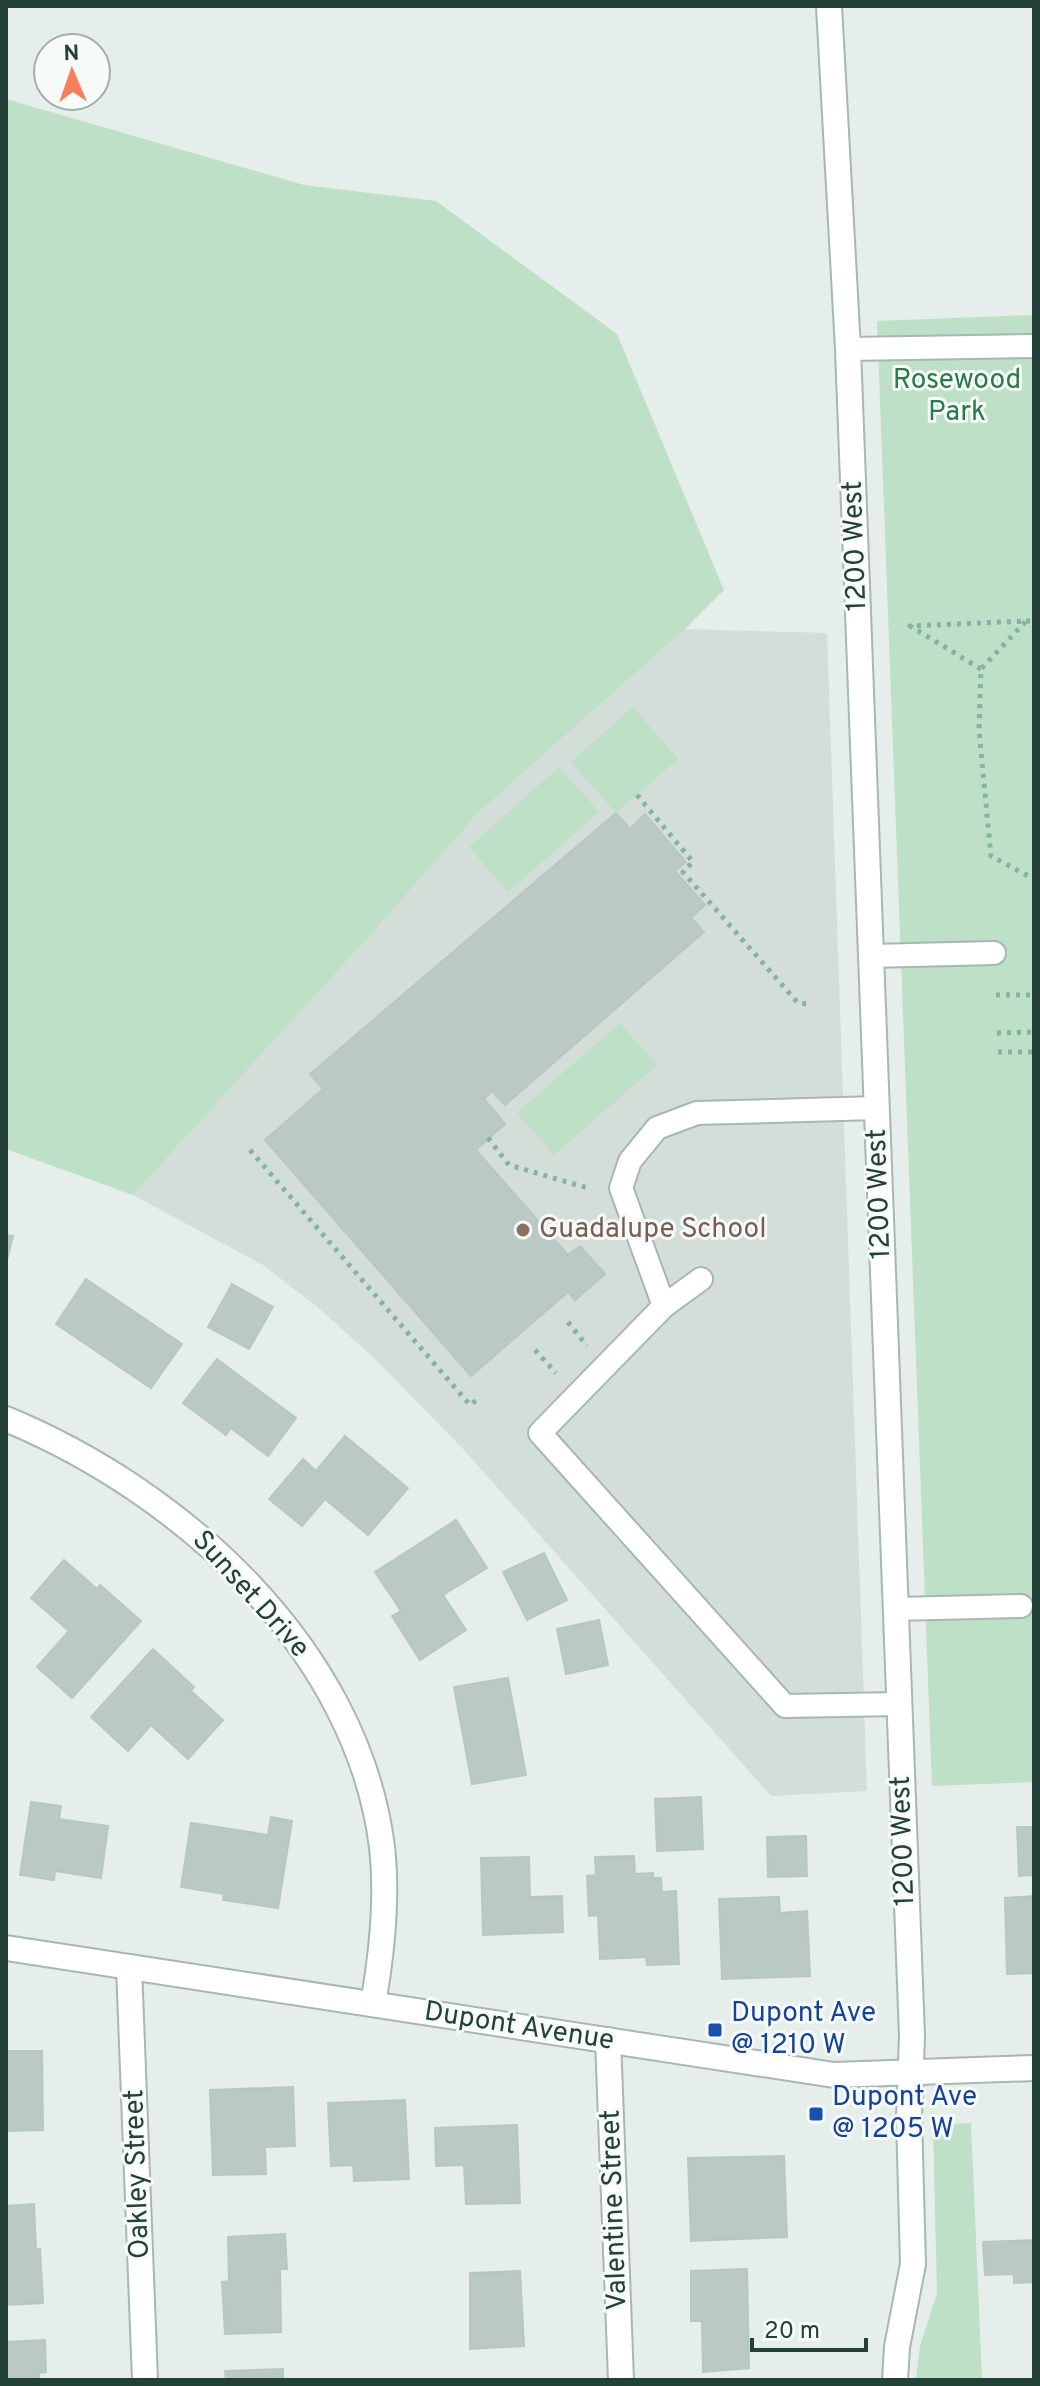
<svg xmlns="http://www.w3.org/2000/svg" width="1040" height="2386" font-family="Overpass,sans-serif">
<rect width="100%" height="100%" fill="#e5eeea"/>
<polygon fill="#d3ded9" points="685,629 827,633 867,1791 771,1796 464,1450 376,1360 320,1309 263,1265 133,1195 375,930 479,812"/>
<g fill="#bde0c6">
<polygon points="6,99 304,185 436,201 617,334 724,590 685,629 479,812 375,930 133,1195 6,1149"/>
<polygon points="1034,315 1034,1782 932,1786 877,321"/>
<polygon points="633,707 678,759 616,813 571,762"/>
<polygon points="559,767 599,812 508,892 469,847"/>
<polygon points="620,1023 657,1065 554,1155 517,1113"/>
<polygon points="971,2123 982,2380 916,2380 920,2346 937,2293 933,2125"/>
</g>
<g fill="#bac9c3" stroke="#b7c8c1" stroke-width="2">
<polygon points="616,813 630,829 645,814 686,862 675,871 705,905 691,918 704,932 505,1105 492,1091 484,1099 505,1124 476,1150 568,1255 580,1246 605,1274 575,1300 568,1292 471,1376 265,1140 323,1089 310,1074"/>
<polygon points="6,1235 13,1236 6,1264"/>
<polygon points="86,1279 182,1344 151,1388 56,1324"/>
<polygon points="232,1284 273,1307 249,1349 208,1327"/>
<polygon points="217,1359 296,1418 268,1456 231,1428 226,1435 183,1403"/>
<polygon points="345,1436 408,1488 368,1535 325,1499 302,1526 269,1499 303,1459 316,1471"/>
<polygon points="456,1520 487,1568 443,1595 466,1630 420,1660 392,1616 401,1611 375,1572"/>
<polygon points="544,1553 567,1600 527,1620 503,1572"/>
<polygon points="64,1560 97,1589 100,1585 141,1621 72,1698 37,1667 69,1631 31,1598"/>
<polygon points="599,1620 608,1665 566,1674 557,1629"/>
<polygon points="153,1649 194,1687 191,1691 223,1720 188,1759 151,1725 128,1751 91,1717"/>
<polygon points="508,1678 526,1775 472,1784 454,1687"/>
<polygon points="701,1797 703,1849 657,1851 655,1799"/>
<polygon points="31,1802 61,1806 59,1819 108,1826 101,1878 55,1871 54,1880 20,1875"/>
<polygon points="271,1817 292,1821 278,1908 223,1900 224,1894 181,1887 191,1823 268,1835"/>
<polygon points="1017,1827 1034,1827 1034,1875 1019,1876"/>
<polygon points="806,1836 807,1876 768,1877 767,1837"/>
<polygon points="634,1856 635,1874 653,1873 653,1878 661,1878 662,1892 676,1891 679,1964 647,1965 646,1957 600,1959 598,1915 589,1916 587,1876 596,1875 595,1857"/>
<polygon points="529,1857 530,1897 562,1896 563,1932 483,1935 481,1858"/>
<polygon points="1034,1896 1034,1973 1007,1974 1005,1898"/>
<polygon points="779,1897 780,1913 807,1911 810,1976 722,1979 719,1899"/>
<polygon points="6,2051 42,2051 43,2130 6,2131"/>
<polygon points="293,2087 295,2146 265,2147 266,2174 213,2175 210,2090"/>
<polygon points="405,2100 409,2179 354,2181 353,2165 331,2166 328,2103"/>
<polygon points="517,2125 520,2203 466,2204 464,2165 436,2166 435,2128"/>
<polygon points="784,2156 787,2237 691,2241 688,2158"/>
<polygon points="34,2204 36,2250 40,2249 43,2303 6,2305 6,2206"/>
<polygon points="285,2234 287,2269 280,2269 281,2332 225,2334 222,2282 229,2281 228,2237"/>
<polygon points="1034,2240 1034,2282 1014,2283 1014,2274 985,2275 983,2242"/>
<polygon points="747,2269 749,2368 703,2372 702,2321 691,2321 691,2271"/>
<polygon points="520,2271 524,2346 470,2349 470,2273"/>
<polygon points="45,2340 46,2372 39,2373 39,2380 6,2380 6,2342"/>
<polygon points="283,2369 283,2380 226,2380 225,2371"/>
</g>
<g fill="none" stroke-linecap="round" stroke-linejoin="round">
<g stroke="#a7b7b1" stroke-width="26">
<g id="service">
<polyline points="848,349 1034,346"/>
<polyline points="871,956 994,953"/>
<polyline points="701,1279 664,1306 540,1433 785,1706 899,1704"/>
<polyline points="664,1306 621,1188 630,1161 657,1128 697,1113 877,1108"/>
<polyline points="896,1609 1021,1606"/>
</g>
</g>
<g stroke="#a7b7b1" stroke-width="28">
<g id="minor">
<polyline points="829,6 848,349 912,2036 909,2117 913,2264 897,2347 895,2380"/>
<path d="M 6,1419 C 182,1492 357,1649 382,1847 C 388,1900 382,1953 373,2004"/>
<polyline points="6,1948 834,2075 1034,2068"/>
<polyline points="129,1967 145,2380"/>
<polyline points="608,2040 621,2380"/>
</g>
</g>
<g stroke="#84b3a4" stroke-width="5" stroke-dasharray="4 6" stroke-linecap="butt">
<polyline points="1026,621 1034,621"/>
<polyline points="981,669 910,626 1026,621 981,669 979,730 991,856 1034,879"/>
<polyline points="637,795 693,862 683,872 798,1003 808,1004"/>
<polyline points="996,995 1034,995"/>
<polyline points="997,1033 1034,1032"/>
<polyline points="998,1052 1034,1052"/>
<polyline points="488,1138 509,1165 591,1189"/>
<polyline points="250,1150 470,1405 478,1399"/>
<polyline points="568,1322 587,1346"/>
<polyline points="535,1350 556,1373"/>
</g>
<use href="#service" stroke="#fff" stroke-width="22"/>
<use href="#minor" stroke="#fff" stroke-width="24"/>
</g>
<circle fill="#8d6e63" stroke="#f6faf8" stroke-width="3" cx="523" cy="1230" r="8"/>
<g fill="#1a4fb4" stroke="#f6faf8" stroke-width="3">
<rect x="707" y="2022" width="16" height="16" rx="4"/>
<rect x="808" y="2106" width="16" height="16" rx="4"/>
</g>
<g text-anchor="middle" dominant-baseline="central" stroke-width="6" stroke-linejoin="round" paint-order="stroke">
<g font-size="28" fill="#2b7a49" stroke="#f6faf8">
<text x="957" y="381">Rosewood<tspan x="957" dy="32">Park</tspan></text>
</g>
<g font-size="28" fill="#234139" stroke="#f6faf8">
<text transform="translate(856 546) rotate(-92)">1200 West</text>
<text transform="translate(880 1194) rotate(-92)">1200 West</text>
<text transform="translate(250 1595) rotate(48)">Sunset Drive</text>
<text transform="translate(904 1841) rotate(-92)">1200 West</text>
<text transform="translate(519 2027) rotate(9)">Dupont Avenue</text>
<text transform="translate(138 2174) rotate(-92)">Oakley Street</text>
<text transform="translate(615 2210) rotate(-92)">Valentine Street</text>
</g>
<g font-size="28" fill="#785e54" stroke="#f6faf8" text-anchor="start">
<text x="539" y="1230">Guadalupe School</text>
</g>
<g font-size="28" fill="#164399" stroke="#f6faf8" text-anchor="start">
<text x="731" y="2014">Dupont Ave<tspan x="731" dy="32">@ 1210 W</tspan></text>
<text x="832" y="2098">Dupont Ave<tspan x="832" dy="32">@ 1205 W</tspan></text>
</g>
</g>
<rect width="1040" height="2386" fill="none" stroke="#234139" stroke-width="16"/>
<g transform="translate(72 72) rotate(358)"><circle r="38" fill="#f6faf8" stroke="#a2b0ac" stroke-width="2"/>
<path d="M0-6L14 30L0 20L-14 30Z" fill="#f7805a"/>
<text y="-12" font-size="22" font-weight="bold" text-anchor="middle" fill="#234139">N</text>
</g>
<path d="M752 2338v12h114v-12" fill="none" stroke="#234139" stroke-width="4"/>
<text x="764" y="2338" font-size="24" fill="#234139" stroke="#f6faf8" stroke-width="6" paint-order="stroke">20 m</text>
</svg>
